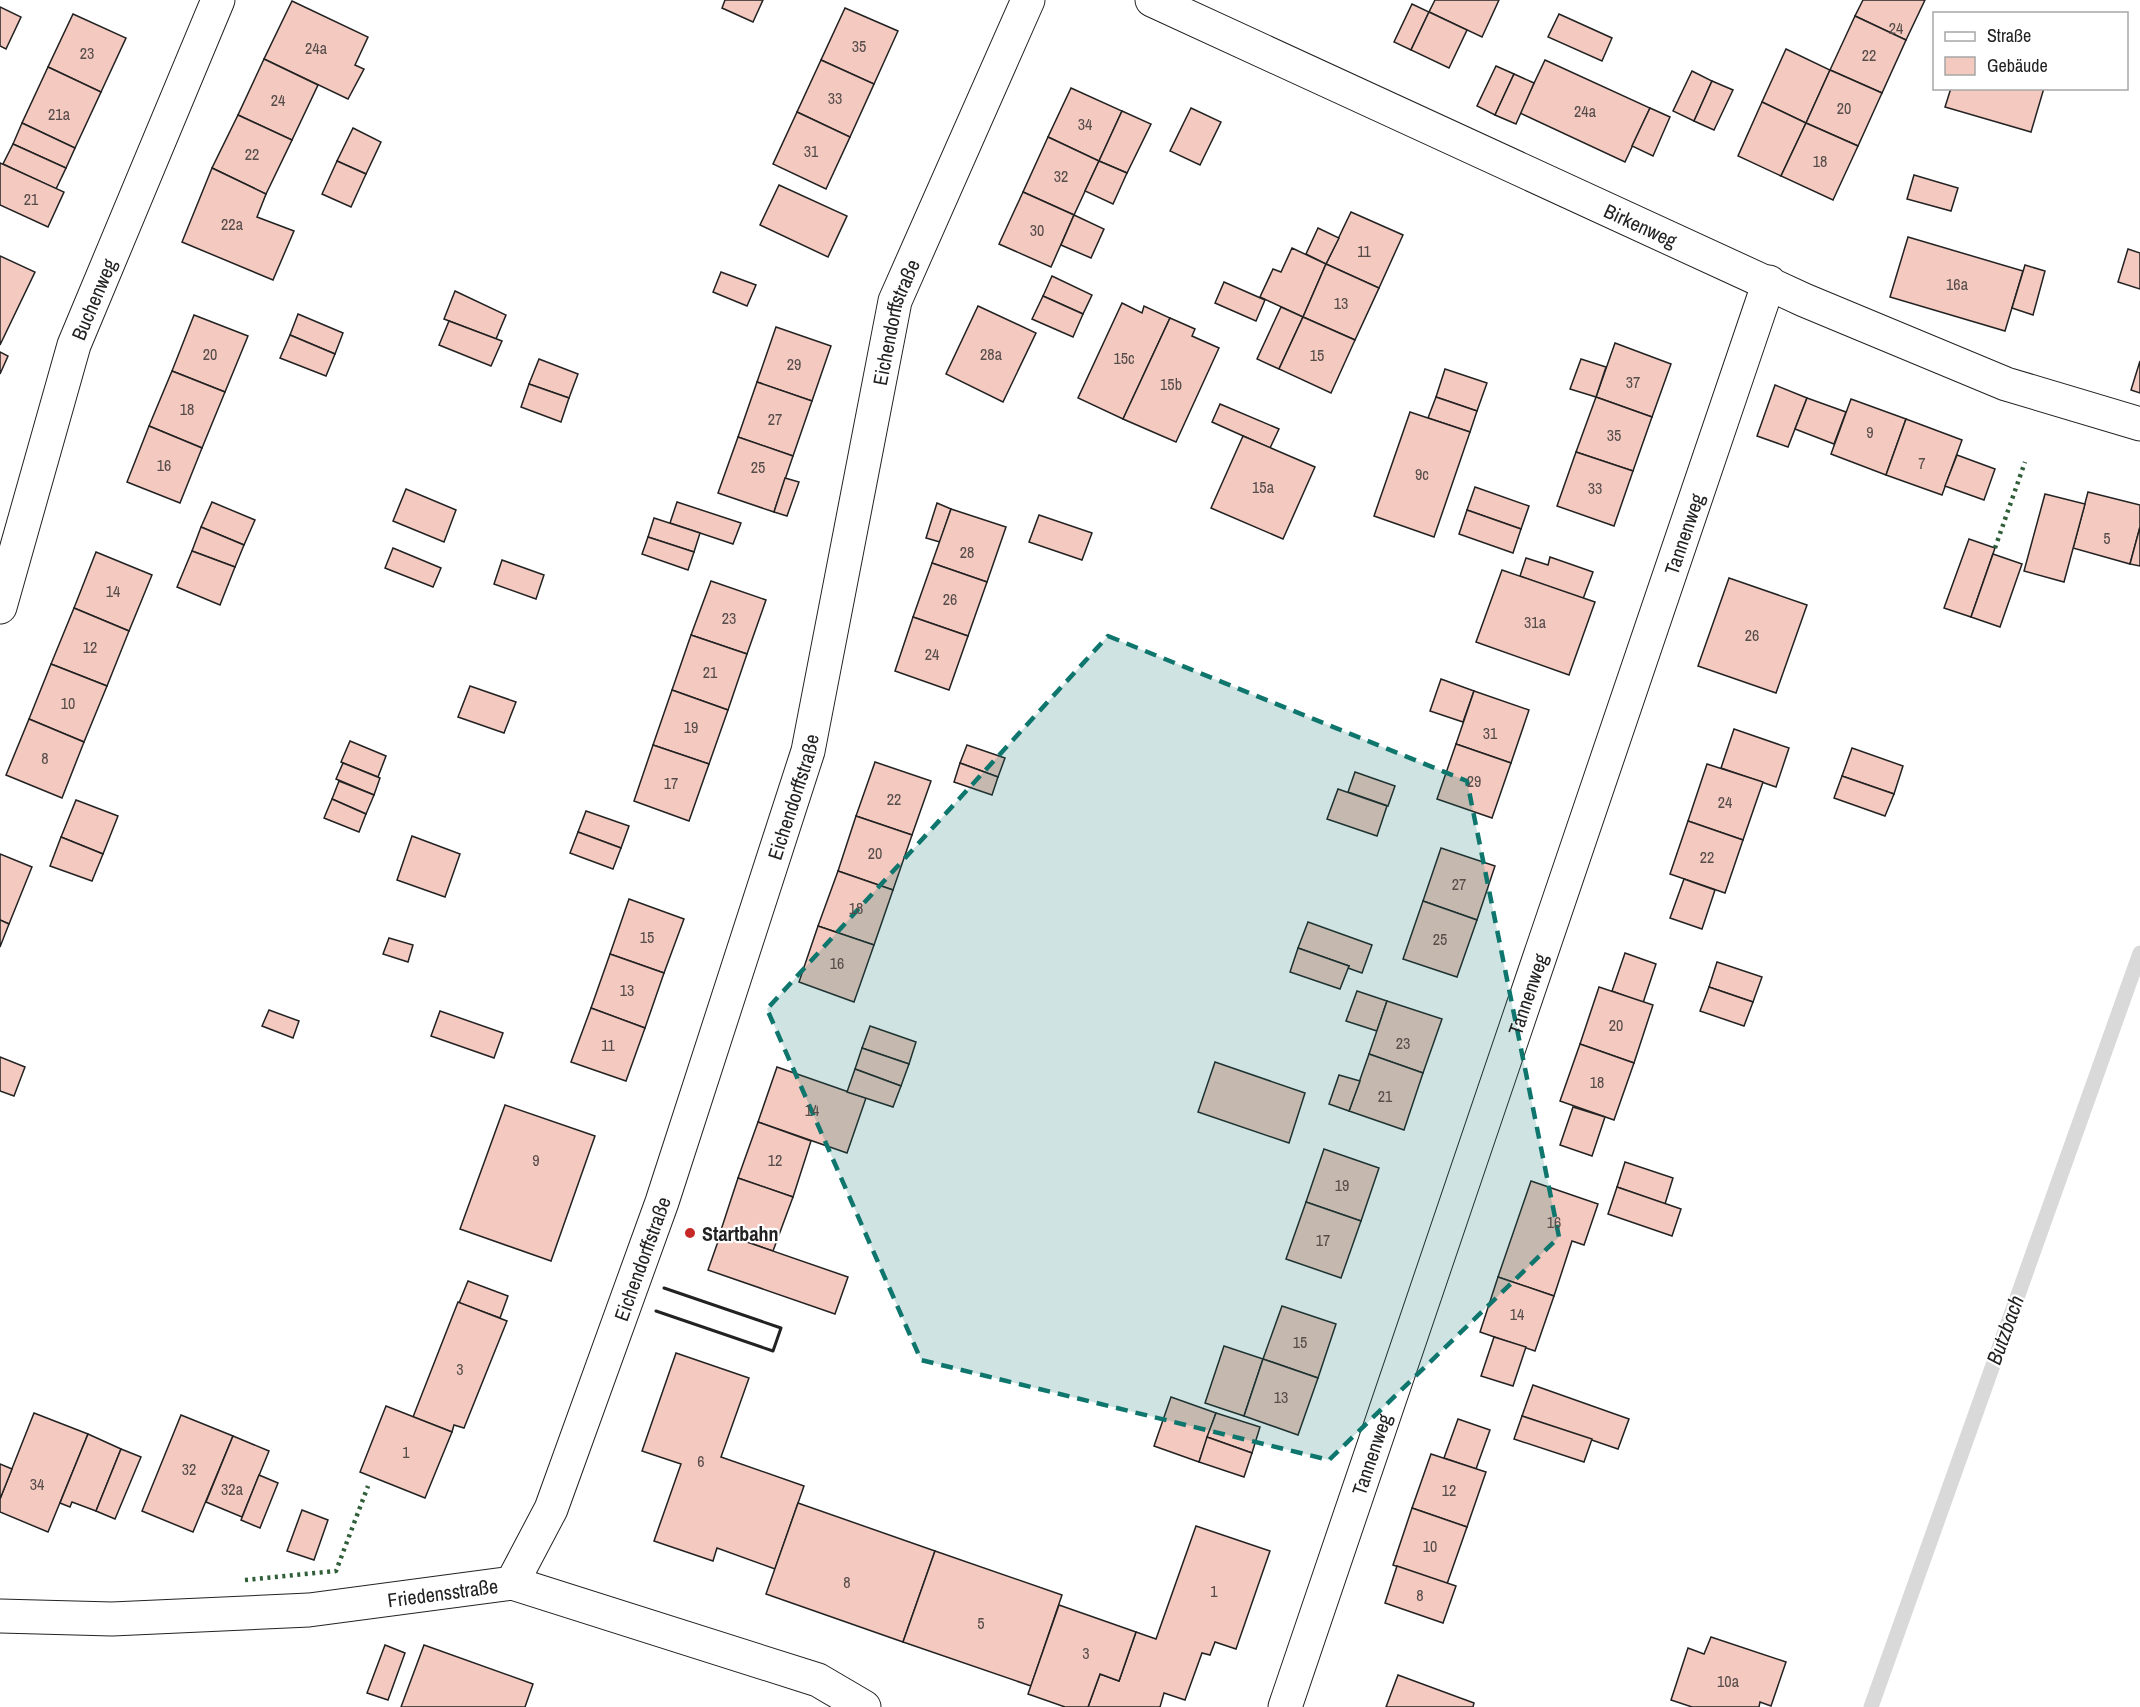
<svg xmlns="http://www.w3.org/2000/svg" width="2140" height="1707" font-family="'Archivo Narrow',sans-serif">
<rect width="100%" height="100%" fill="#fff"/>
<g fill="none" stroke-linecap="round" stroke-linejoin="round">
<polyline stroke="#d9d9d9" stroke-width="15" points="1871,1707 2140,953"/>
</g>
<g fill="#f3c9c0" stroke="#222" stroke-width="1.5">
<polygon points="725,0 763,0 753,22 722,8"/>
<polygon points="1435,0 1499,0 1482,37 1429,12"/>
<polygon points="1863,0 1925,0 1906,40 1855,16"/>
<polygon points="292,1 368,37 355,65 364,69 348,99 264,59"/>
<polygon points="1412,4 1429,12 1411,50 1394,42"/>
<polygon points="0,7 21,17 6,49 0,46"/>
<polygon points="845,8 898,31 874,84 821,60"/>
<polygon points="1429,12 1467,30 1449,68 1411,50"/>
<polygon points="73,14 126,38 101,92 48,67"/>
<polygon points="1559,14 1612,38 1602,61 1548,37"/>
<polygon points="1855,16 1906,40 1882,93 1830,70"/>
<polygon points="1786,49 1830,70 1806,123 1762,102"/>
<polygon points="264,59 318,85 292,140 238,115"/>
<polygon points="821,60 874,84 850,137 797,112"/>
<polygon points="1545,60 1650,108 1625,162 1520,113"/>
<polygon points="1496,66 1514,74 1495,115 1477,106"/>
<polygon points="48,67 101,92 75,148 22,123"/>
<polygon points="1830,70 1882,93 1858,146 1806,123"/>
<polygon points="1692,71 1712,81 1694,121 1673,111"/>
<polygon points="1514,74 1534,83 1516,124 1495,115"/>
<polygon points="1712,81 1733,90 1714,130 1694,121"/>
<polygon points="1071,88 1122,111 1099,161 1048,137"/>
<polygon points="1951,88 2044,88 2031,132 1945,107"/>
<polygon points="1762,102 1806,123 1781,176 1738,156"/>
<polygon points="1191,108 1221,122 1200,165 1170,151"/>
<polygon points="1650,108 1670,117 1653,156 1632,146"/>
<polygon points="1122,111 1151,124 1127,173 1099,161"/>
<polygon points="797,112 850,137 826,189 773,164"/>
<polygon points="238,115 292,140 266,194 212,168"/>
<polygon points="22,123 75,148 66,168 13,144"/>
<polygon points="1806,123 1858,146 1833,200 1781,176"/>
<polygon points="353,128 381,142 366,174 337,161"/>
<polygon points="1048,137 1099,161 1074,215 1023,192"/>
<polygon points="13,144 66,168 56,189 3,164"/>
<polygon points="337,161 366,174 351,207 322,194"/>
<polygon points="1099,161 1127,173 1113,204 1085,191"/>
<polygon points="0,163 64,192 48,227 0,205"/>
<polygon points="212,168 266,194 257,217 294,231 273,280 182,242"/>
<polygon points="1914,175 1958,188 1951,211 1907,199"/>
<polygon points="779,185 847,216 828,257 760,225"/>
<polygon points="1023,192 1074,215 1051,267 999,244"/>
<polygon points="1351,212 1403,235 1379,288 1326,264"/>
<polygon points="1074,215 1104,229 1091,258 1061,245"/>
<polygon points="1318,228 1339,238 1326,264 1306,254"/>
<polygon points="1908,237 2023,271 2005,331 1890,297"/>
<polygon points="1292,248 1326,264 1303,317 1260,297 1273,269 1281,272"/>
<polygon points="2128,249 2140,253 2140,289 2118,282"/>
<polygon points="0,256 35,272 0,345"/>
<polygon points="1326,264 1379,288 1355,340 1303,317"/>
<polygon points="2025,265 2045,271 2033,315 2012,308"/>
<polygon points="721,272 756,285 747,306 713,292"/>
<polygon points="1052,276 1092,295 1083,314 1043,296"/>
<polygon points="1224,282 1265,300 1256,321 1215,303"/>
<polygon points="455,291 506,315 496,339 444,319"/>
<polygon points="1043,296 1083,314 1073,337 1032,319"/>
<polygon points="1122,303 1142,313 1144,306 1170,318 1123,419 1078,398"/>
<polygon points="978,306 1036,333 1003,402 946,374"/>
<polygon points="1281,307 1303,317 1279,369 1257,359"/>
<polygon points="298,314 343,333 335,354 290,335"/>
<polygon points="194,315 248,336 225,392 172,371"/>
<polygon points="1303,317 1355,340 1331,393 1279,369"/>
<polygon points="1170,318 1195,329 1192,336 1219,348 1176,442 1123,419"/>
<polygon points="449,321 502,341 491,366 439,345"/>
<polygon points="776,327 831,346 812,401 757,382"/>
<polygon points="290,335 335,354 326,376 280,358"/>
<polygon points="1615,343 1671,364 1652,417 1596,397"/>
<polygon points="0,352 8,356 0,374"/>
<polygon points="539,359 578,374 569,398 529,384"/>
<polygon points="1581,359 1606,367 1596,397 1570,389"/>
<polygon points="2140,361 2140,393 2131,390"/>
<polygon points="1445,369 1487,383 1477,411 1436,397"/>
<polygon points="172,371 225,392 202,448 149,426"/>
<polygon points="757,382 812,401 793,456 738,437"/>
<polygon points="529,384 569,398 561,422 521,407"/>
<polygon points="1775,385 1807,398 1788,447 1757,436"/>
<polygon points="1436,397 1477,411 1470,432 1428,418"/>
<polygon points="1596,397 1652,417 1633,471 1576,452"/>
<polygon points="1807,398 1846,412 1834,444 1795,429"/>
<polygon points="1851,399 1906,419 1886,475 1831,454"/>
<polygon points="1220,404 1279,429 1270,448 1212,422"/>
<polygon points="1410,412 1470,432 1434,537 1374,516"/>
<polygon points="1906,419 1962,440 1942,495 1886,475"/>
<polygon points="149,426 202,448 180,503 127,482"/>
<polygon points="1243,436 1315,467 1283,539 1211,508"/>
<polygon points="738,437 793,456 774,512 718,493"/>
<polygon points="1576,452 1633,471 1614,526 1557,506"/>
<polygon points="1957,455 1995,469 1984,500 1945,486"/>
<polygon points="785,478 799,482 787,516 774,512"/>
<polygon points="1475,487 1529,506 1521,529 1467,510"/>
<polygon points="406,489 456,510 444,542 393,521"/>
<polygon points="2088,492 2140,505 2140,527 2130,564 2073,548"/>
<polygon points="2045,494 2085,504 2064,582 2024,571"/>
<polygon points="212,502 255,520 244,545 201,527"/>
<polygon points="677,502 741,523 733,544 670,523"/>
<polygon points="937,503 951,509 940,542 926,538"/>
<polygon points="951,509 1006,527 987,582 932,563"/>
<polygon points="1467,510 1521,529 1513,553 1459,534"/>
<polygon points="1039,515 1092,533 1082,560 1029,542"/>
<polygon points="654,518 700,533 694,552 648,537"/>
<polygon points="201,527 244,545 235,567 192,551"/>
<polygon points="2140,527 2140,566 2130,564"/>
<polygon points="648,537 694,552 688,570 642,554"/>
<polygon points="1969,539 1995,548 1971,617 1944,608"/>
<polygon points="393,548 441,568 433,587 385,568"/>
<polygon points="192,551 235,567 220,605 177,587"/>
<polygon points="96,552 152,575 129,631 74,608"/>
<polygon points="1993,554 2022,564 2000,627 1971,617"/>
<polygon points="1550,557 1593,572 1583,599 1520,576 1526,558 1548,565"/>
<polygon points="502,560 544,575 536,599 494,584"/>
<polygon points="932,563 987,582 968,636 913,617"/>
<polygon points="1502,570 1595,602 1569,675 1476,642"/>
<polygon points="1729,578 1807,605 1776,693 1698,666"/>
<polygon points="711,581 766,600 747,654 691,635"/>
<polygon points="74,608 129,631 107,686 51,664"/>
<polygon points="913,617 968,636 949,690 895,671"/>
<polygon points="691,635 747,654 728,710 672,690"/>
<polygon points="51,664 107,686 84,742 29,719"/>
<polygon points="1441,679 1474,691 1463,722 1430,711"/>
<polygon points="470,686 516,702 504,733 458,717"/>
<polygon points="672,690 728,710 709,764 653,745"/>
<polygon points="1474,691 1529,710 1511,763 1456,744"/>
<polygon points="29,719 84,742 62,798 6,775"/>
<polygon points="1734,729 1789,748 1776,787 1721,768"/>
<polygon points="350,741 386,756 378,777 341,762"/>
<polygon points="1456,744 1511,763 1492,818 1437,799"/>
<polygon points="653,745 709,764 689,821 634,801"/>
<polygon points="967,745 1005,758 998,777 960,763"/>
<polygon points="1852,748 1903,766 1894,794 1842,776"/>
<polygon points="875,762 931,781 912,835 856,816"/>
<polygon points="343,763 380,778 374,795 336,779"/>
<polygon points="960,763 998,777 992,795 954,782"/>
<polygon points="1707,764 1763,782 1743,840 1688,821"/>
<polygon points="1355,772 1395,786 1388,806 1348,792"/>
<polygon points="1842,776 1894,794 1885,816 1834,798"/>
<polygon points="339,781 374,795 366,814 332,799"/>
<polygon points="1338,789 1387,806 1377,836 1327,819"/>
<polygon points="332,799 366,814 359,832 324,818"/>
<polygon points="76,800 118,816 103,854 61,837"/>
<polygon points="586,811 629,826 621,848 578,832"/>
<polygon points="856,816 912,835 893,890 838,871"/>
<polygon points="1688,821 1743,840 1725,893 1670,874"/>
<polygon points="578,832 621,848 613,869 570,853"/>
<polygon points="412,836 460,854 445,897 397,880"/>
<polygon points="61,837 103,854 92,881 50,866"/>
<polygon points="1441,848 1495,866 1477,920 1423,901"/>
<polygon points="0,854 32,867 9,924 0,920"/>
<polygon points="838,871 893,890 874,945 818,926"/>
<polygon points="1684,879 1715,890 1702,929 1670,918"/>
<polygon points="629,899 684,919 664,973 610,954"/>
<polygon points="1423,901 1477,920 1457,977 1403,959"/>
<polygon points="0,920 9,924 0,947"/>
<polygon points="1308,922 1372,945 1362,973 1348,968 1349,966 1298,948"/>
<polygon points="818,926 874,945 854,1002 799,982"/>
<polygon points="389,938 413,945 408,962 383,954"/>
<polygon points="1298,948 1349,966 1340,989 1290,972"/>
<polygon points="1625,953 1656,964 1643,1003 1612,991"/>
<polygon points="610,954 664,973 645,1028 591,1008"/>
<polygon points="1717,962 1762,977 1753,1002 1709,987"/>
<polygon points="1599,987 1653,1005 1634,1063 1580,1044"/>
<polygon points="1709,987 1753,1002 1744,1026 1700,1011"/>
<polygon points="1357,991 1387,1001 1377,1031 1346,1021"/>
<polygon points="1387,1001 1442,1019 1423,1073 1369,1054"/>
<polygon points="591,1008 645,1028 626,1081 571,1062"/>
<polygon points="269,1010 299,1021 293,1038 262,1026"/>
<polygon points="440,1011 503,1033 494,1058 431,1036"/>
<polygon points="870,1026 916,1042 909,1064 862,1048"/>
<polygon points="1580,1044 1634,1063 1614,1120 1560,1101"/>
<polygon points="862,1048 909,1064 901,1086 855,1069"/>
<polygon points="1369,1054 1423,1073 1404,1130 1349,1111"/>
<polygon points="0,1057 25,1067 14,1096 0,1091"/>
<polygon points="1215,1062 1305,1093 1289,1143 1198,1112"/>
<polygon points="777,1067 866,1098 847,1153 758,1122"/>
<polygon points="855,1069 901,1086 893,1107 847,1092"/>
<polygon points="1339,1075 1360,1081 1349,1111 1329,1104"/>
<polygon points="505,1105 595,1136 551,1261 460,1229"/>
<polygon points="1573,1107 1605,1117 1592,1156 1560,1145"/>
<polygon points="758,1122 811,1141 793,1197 738,1178"/>
<polygon points="1324,1149 1379,1168 1361,1221 1306,1202"/>
<polygon points="1625,1162 1673,1178 1665,1204 1617,1187"/>
<polygon points="738,1178 793,1197 773,1251 720,1233"/>
<polygon points="1531,1181 1598,1204 1584,1245 1572,1241 1554,1296 1498,1277"/>
<polygon points="1617,1187 1681,1209 1672,1236 1608,1214"/>
<polygon points="1306,1202 1361,1221 1341,1278 1286,1259"/>
<polygon points="721,1233 848,1277 835,1314 708,1270"/>
<polygon points="1498,1277 1554,1296 1535,1351 1480,1332"/>
<polygon points="468,1281 508,1296 500,1318 459,1303"/>
<polygon points="458,1302 507,1321 464,1428 454,1425 452,1432 413,1417"/>
<polygon points="1282,1306 1336,1324 1318,1378 1263,1359"/>
<polygon points="1494,1337 1526,1347 1513,1386 1481,1376"/>
<polygon points="1224,1346 1263,1359 1244,1416 1205,1403"/>
<polygon points="676,1353 749,1378 721,1457 804,1486 775,1569 717,1548 713,1561 654,1541 681,1464 642,1451"/>
<polygon points="1263,1359 1318,1378 1298,1435 1244,1416"/>
<polygon points="1533,1385 1629,1419 1618,1449 1522,1416"/>
<polygon points="1171,1397 1216,1413 1199,1462 1154,1446"/>
<polygon points="386,1406 452,1432 425,1498 360,1472"/>
<polygon points="34,1413 88,1434 48,1532 0,1512 0,1499"/>
<polygon points="1216,1413 1260,1427 1252,1453 1207,1437"/>
<polygon points="181,1415 233,1436 193,1532 142,1511"/>
<polygon points="1522,1416 1592,1439 1584,1462 1514,1439"/>
<polygon points="1458,1419 1490,1430 1476,1469 1444,1458"/>
<polygon points="88,1434 121,1449 96,1511 72,1502 70,1507 60,1503"/>
<polygon points="233,1436 269,1451 242,1517 206,1502"/>
<polygon points="1207,1437 1252,1453 1244,1477 1199,1462"/>
<polygon points="121,1449 141,1457 115,1519 96,1511"/>
<polygon points="1431,1454 1486,1472 1467,1527 1412,1508"/>
<polygon points="0,1464 12,1469 0,1499"/>
<polygon points="259,1475 278,1483 260,1528 241,1520"/>
<polygon points="798,1503 935,1551 903,1642 766,1594"/>
<polygon points="1412,1508 1467,1527 1447,1584 1393,1565"/>
<polygon points="302,1510 328,1520 314,1560 287,1551"/>
<polygon points="1196,1526 1270,1551 1236,1649 1215,1642 1210,1655 1202,1653 1185,1700 1164,1693 1160,1707 1088,1707 1100,1674 1119,1681 1136,1632 1156,1639"/>
<polygon points="935,1551 1062,1595 1031,1686 903,1642"/>
<polygon points="1397,1566 1456,1586 1443,1623 1385,1603"/>
<polygon points="1059,1605 1136,1632 1119,1681 1100,1674 1088,1707 1065,1707 1028,1694"/>
<polygon points="1711,1637 1786,1662 1771,1706 1760,1702 1759,1707 1692,1707 1671,1700 1688,1648 1704,1654"/>
<polygon points="385,1645 405,1653 388,1700 367,1693"/>
<polygon points="424,1645 533,1684 525,1707 401,1707"/>
<polygon points="1398,1675 1474,1703 1473,1707 1386,1707"/>
</g>
<g fill="none" stroke-linecap="round" stroke-linejoin="round">
<g stroke="#222" stroke-width="35">
<g id="minor">
<path id="s1" d="M 1152,0 L 1804,300 L 2006,384 L 2140,424"/>
<path id="s2" d="M 0,607 L 74,345 L 218,0"/>
<path id="s3" d="M 512,1583 L 551,1509 L 662,1202 L 808,751 L 895,301 L 1028,0"/>
<path id="s4" d="M 0,1616 L 112,1619 L 309,1610 L 512,1583 L 818,1680 L 864,1707"/>
<path id="s5" d="M 1285,1707 L 1769,282"/>
</g>
</g>
<use href="#minor" stroke="#fff" stroke-width="33"/>
<g stroke="#2f5e38" stroke-width="4.5" stroke-dasharray="3 4.5" stroke-linecap="butt">
<polyline points="1995,548 2025,462"/>
<polyline points="245,1580 336,1571 368,1486"/>
</g>
<polyline stroke="#222" stroke-width="3" points="656,1311 773,1351 781,1328 664,1288"/>
</g>
<path fill="#0f766e" fill-opacity="0.2" stroke="#0f766e" stroke-width="4.5" stroke-dasharray="12 8" stroke-linejoin="round" d="M 1108,636 L 1467,781 L 1559,1237 L 1329,1460 L 921,1360 L 767,1009 Z"/>
<circle fill="#c62828" stroke="#fff" stroke-width="2" cx="690" cy="1233" r="6"/>
<g text-anchor="middle" dominant-baseline="central" stroke-width="4.5" stroke-linejoin="round" paint-order="stroke">
<g font-size="16" fill="#564c4a">
<text x="1896" y="28">24</text>
<text x="859" y="46">35</text>
<text x="316" y="48">24a</text>
<text x="87" y="53">23</text>
<text x="1869" y="55">22</text>
<text x="835" y="98">33</text>
<text x="278" y="100">24</text>
<text x="1844" y="108">20</text>
<text x="1585" y="111">24a</text>
<text x="59" y="114">21a</text>
<text x="1085" y="124">34</text>
<text x="811" y="151">31</text>
<text x="252" y="154">22</text>
<text x="1820" y="161">18</text>
<text x="1061" y="176">32</text>
<text x="31" y="199">21</text>
<text x="232" y="224">22a</text>
<text x="1037" y="230">30</text>
<text x="1364" y="251">11</text>
<text x="1957" y="284">16a</text>
<text x="1341" y="303">13</text>
<text x="210" y="354">20</text>
<text x="991" y="354">28a</text>
<text x="1317" y="355">15</text>
<text x="1124" y="358">15c</text>
<text x="794" y="364">29</text>
<text x="1633" y="382">37</text>
<text x="1171" y="384">15b</text>
<text x="187" y="409">18</text>
<text x="775" y="419">27</text>
<text x="1870" y="432">9</text>
<text x="1614" y="435">35</text>
<text x="1922" y="463">7</text>
<text x="164" y="465">16</text>
<text x="758" y="467">25</text>
<text x="1422" y="474">9c</text>
<text x="1263" y="487">15a</text>
<text x="1595" y="488">33</text>
<text x="2107" y="538">5</text>
<text x="967" y="552">28</text>
<text x="113" y="591">14</text>
<text x="950" y="599">26</text>
<text x="729" y="618">23</text>
<text x="1535" y="622">31a</text>
<text x="1752" y="635">26</text>
<text x="90" y="647">12</text>
<text x="932" y="654">24</text>
<text x="710" y="672">21</text>
<text x="68" y="703">10</text>
<text x="691" y="727">19</text>
<text x="1490" y="733">31</text>
<text x="45" y="758">8</text>
<text x="1474" y="781">29</text>
<text x="671" y="783">17</text>
<text x="894" y="799">22</text>
<text x="1725" y="802">24</text>
<text x="875" y="853">20</text>
<text x="1707" y="857">22</text>
<text x="1459" y="884">27</text>
<text x="856" y="908">18</text>
<text x="647" y="937">15</text>
<text x="1440" y="939">25</text>
<text x="837" y="963">16</text>
<text x="627" y="990">13</text>
<text x="1616" y="1025">20</text>
<text x="1403" y="1043">23</text>
<text x="608" y="1045">11</text>
<text x="1597" y="1082">18</text>
<text x="1385" y="1096">21</text>
<text x="812" y="1110">14</text>
<text x="536" y="1160">9</text>
<text x="775" y="1160">12</text>
<text x="1342" y="1185">19</text>
<text x="1554" y="1222">16</text>
<text x="1323" y="1240">17</text>
<text x="1517" y="1314">14</text>
<text x="1300" y="1342">15</text>
<text x="460" y="1369">3</text>
<text x="1281" y="1397">13</text>
<text x="406" y="1452">1</text>
<text x="701" y="1461">6</text>
<text x="189" y="1469">32</text>
<text x="37" y="1484">34</text>
<text x="232" y="1489">32a</text>
<text x="1449" y="1490">12</text>
<text x="1430" y="1546">10</text>
<text x="847" y="1582">8</text>
<text x="1214" y="1591">1</text>
<text x="1420" y="1595">8</text>
<text x="981" y="1623">5</text>
<text x="1086" y="1653">3</text>
<text x="1728" y="1681">10a</text>
</g>
<g font-size="20" fill="#222" stroke="#fff">
<text stroke="none"><textPath href="#s1" startOffset="538">Birkenweg</textPath></text>
<text stroke="none"><textPath href="#s2" startOffset="322">Buchenweg</textPath></text>
<text stroke="none"><textPath href="#s3" startOffset="1322">Eichendorffstraße</textPath></text>
<text stroke="none"><textPath href="#s5" startOffset="1239">Tannenweg</textPath></text>
<text stroke="none"><textPath href="#s3" startOffset="836">Eichendorffstraße</textPath></text>
<text stroke="none"><textPath href="#s5" startOffset="753">Tannenweg</textPath></text>
<text stroke="none"><textPath href="#s3" startOffset="350">Eichendorffstraße</textPath></text>
<text stroke="none"><textPath href="#s5" startOffset="267">Tannenweg</textPath></text>
<text stroke="none"><textPath href="#s4" startOffset="444">Friedensstraße</textPath></text>
</g>
<g font-size="20" font-weight="bold" fill="#222" stroke="#fff" text-anchor="start">
<text x="702" y="1233">Startbahn</text>
</g>
<g font-size="21" font-style="italic" fill="#222" stroke="#fff">
<text transform="translate(2005 1330) rotate(-70)">Butzbach</text>
</g>
</g>
<rect x="1933" y="12" width="195" height="78" fill="#ffffff" stroke="#a7a7a7" stroke-width="1.5"/>
<rect x="1945" y="32" width="30" height="9" fill="#ffffff" stroke="#a7a7a7" stroke-width="1.5"/>
<text x="1987" y="42" font-size="18" fill="#222222">Straße</text>
<rect x="1945" y="57" width="30" height="18" fill="#f3c9c0" stroke="#a7a7a7" stroke-width="1.5"/>
<text x="1987" y="72" font-size="18" fill="#222222">Gebäude</text>
</svg>
